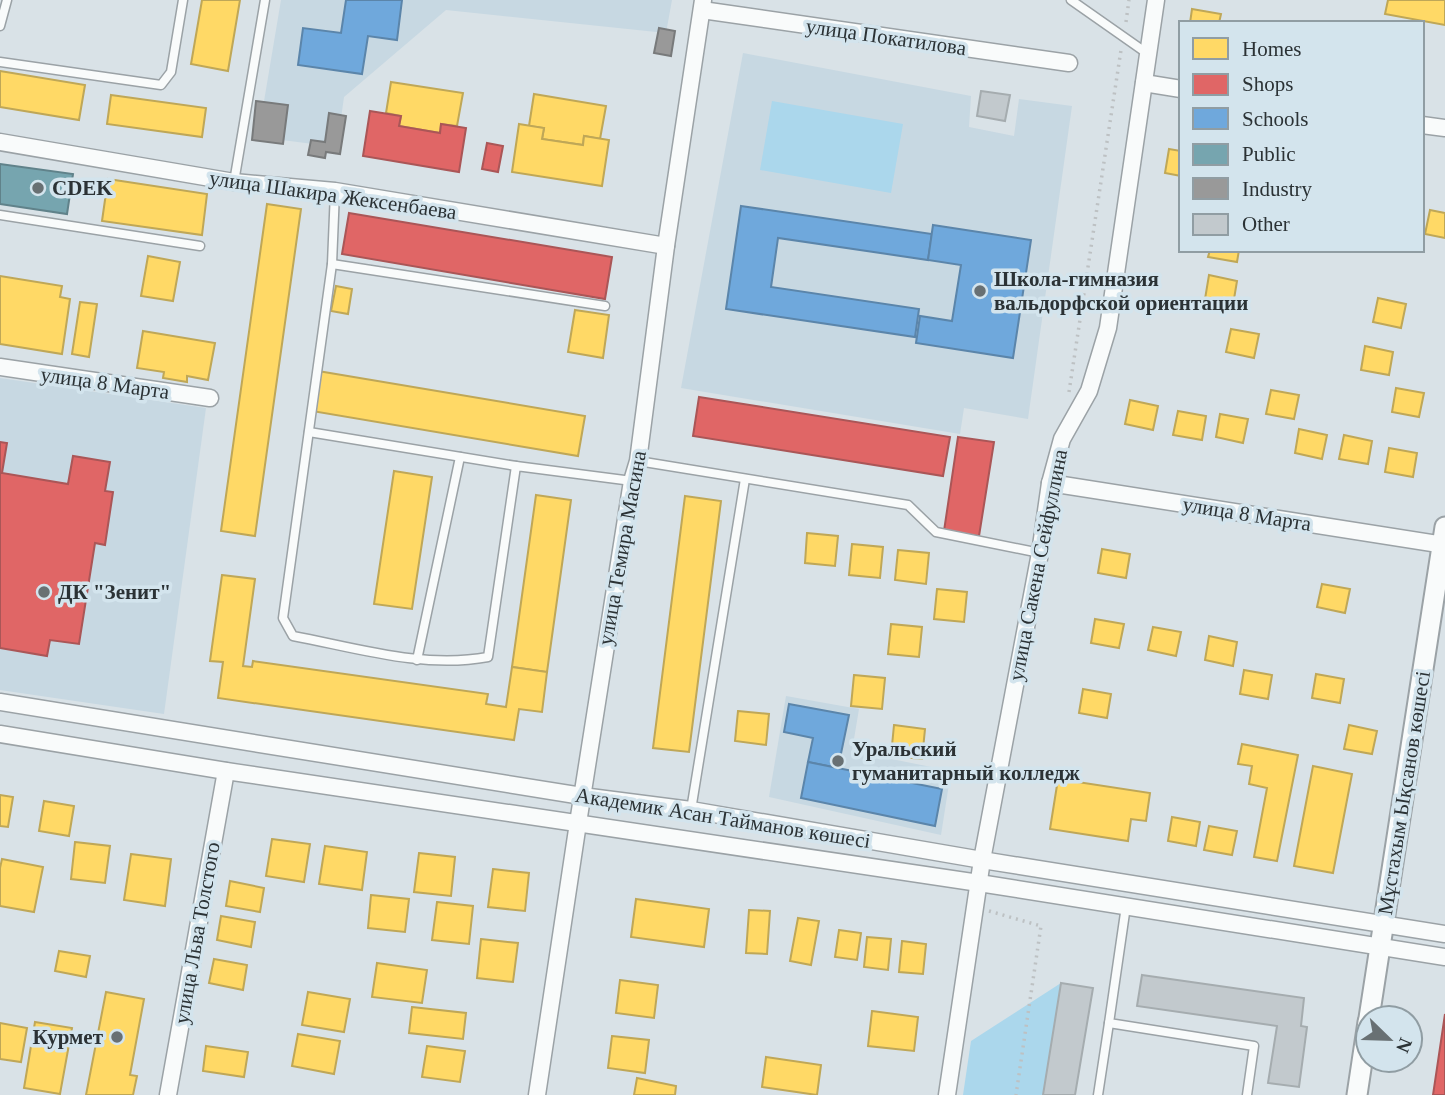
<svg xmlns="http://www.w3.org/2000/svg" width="1445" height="1095" font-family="Georgia,serif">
<rect width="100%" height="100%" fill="#d9e2e7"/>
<g fill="#c7d8e2">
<polygon points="281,0 672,0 666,33 446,10 344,97 337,147 258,137"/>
<polygon points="743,53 971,96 969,127 1014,136 1019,99 1072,106 1028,419 964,408 960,434 681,388"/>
<polygon points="0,378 206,408 164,714 0,690"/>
<polygon points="786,696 859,709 852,751 951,771 941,835 769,797"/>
</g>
<g fill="#abd7ec">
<polygon points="772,101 903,124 891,193 760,170"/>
<polygon points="1061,983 1043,1095 963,1095 971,1041"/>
</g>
<g fill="#ffd966" stroke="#bfa757" stroke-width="2">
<polygon points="202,0 240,0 228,71 191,64"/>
<polygon points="1388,0 1445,0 1445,25 1385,14"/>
<polygon points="1192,9 1221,14 1219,23 1190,23"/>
<polygon points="0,71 85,85 79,120 0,107"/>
<polygon points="391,82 463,93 457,126 441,124 440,133 399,126 401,116 386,113"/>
<polygon points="534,94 606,106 600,139 584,136 583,145 542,139 544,128 529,126"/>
<polygon points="111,95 206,108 202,137 107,124"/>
<polygon points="519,124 544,128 542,139 583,145 584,136 609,140 602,186 512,172"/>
<polygon points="1169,149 1181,151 1181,176 1165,173"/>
<polygon points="108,179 207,194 202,235 102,221"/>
<polygon points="267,204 301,209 255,536 221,531"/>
<polygon points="1430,210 1445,213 1445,238 1425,234"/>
<polygon points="1210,250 1239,250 1237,262 1208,257"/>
<polygon points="148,256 180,262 173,301 141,296"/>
<polygon points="1209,275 1237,281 1233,305 1205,299"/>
<polygon points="0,276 62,286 60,297 70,299 62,354 0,344"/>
<polygon points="336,286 352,289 348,314 331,311"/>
<polygon points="1378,298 1406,304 1401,328 1373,322"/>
<polygon points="80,302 97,304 89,357 72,354"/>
<polygon points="575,310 609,315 603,358 568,352"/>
<polygon points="1231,329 1259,334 1254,358 1226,352"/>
<polygon points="143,331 215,343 208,380 187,376 187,382 163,378 164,372 137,368"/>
<polygon points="1365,346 1393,352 1389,375 1361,370"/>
<polygon points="318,371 585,416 578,456 312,411"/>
<polygon points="1396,388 1424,393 1419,417 1392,412"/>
<polygon points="1271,390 1299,395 1294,419 1266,414"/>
<polygon points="1130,400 1158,406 1153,430 1125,424"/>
<polygon points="1178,411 1206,416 1202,440 1173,435"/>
<polygon points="1220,414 1248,419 1243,443 1216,437"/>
<polygon points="1299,429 1327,435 1322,459 1295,453"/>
<polygon points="1344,435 1372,441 1368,464 1339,459"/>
<polygon points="1389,448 1417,453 1413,477 1385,472"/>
<polygon points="394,471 432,477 412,609 374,604"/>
<polygon points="536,495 571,500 547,672 512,667"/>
<polygon points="685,496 721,501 689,752 653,748"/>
<polygon points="807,533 838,536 835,566 805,563"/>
<polygon points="852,544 883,547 880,578 849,575"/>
<polygon points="1102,549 1130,554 1126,578 1098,573"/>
<polygon points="898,550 929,553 926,584 895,580"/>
<polygon points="222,575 255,579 243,666 252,667 253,661 488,694 486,704 506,707 512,667 547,672 542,712 519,709 514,740 218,698 223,662 210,661"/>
<polygon points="1322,584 1350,589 1345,613 1317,607"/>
<polygon points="937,589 967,592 964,622 934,619"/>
<polygon points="1095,619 1124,624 1119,648 1091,643"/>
<polygon points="891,624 922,627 919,657 888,654"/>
<polygon points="1153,627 1181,632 1176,656 1148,650"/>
<polygon points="1209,636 1237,642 1233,666 1205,660"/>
<polygon points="1244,670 1272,675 1268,699 1240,694"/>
<polygon points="1316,674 1344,679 1340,703 1312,698"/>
<polygon points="854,675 885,678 882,709 851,706"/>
<polygon points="1083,689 1111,694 1107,718 1079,713"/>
<polygon points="738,711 769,714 766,745 735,741"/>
<polygon points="894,725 925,729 922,759 891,756"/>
<polygon points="1349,725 1377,731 1372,754 1344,749"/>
<polygon points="1242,744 1298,755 1277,861 1254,857 1267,788 1249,784 1252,766 1238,764"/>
<polygon points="1313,766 1352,774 1333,873 1294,866"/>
<polygon points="1058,779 1150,793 1146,821 1131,819 1128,841 1050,829"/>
<polygon points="0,795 13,797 8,827 0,826"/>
<polygon points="44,801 74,806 69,836 39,831"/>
<polygon points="1172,817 1200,822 1196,846 1168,841"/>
<polygon points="1209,826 1237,831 1232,855 1204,850"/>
<polygon points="272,839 310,844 304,882 266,876"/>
<polygon points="75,842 110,846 105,883 71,879"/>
<polygon points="325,846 367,852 362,890 319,884"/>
<polygon points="419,853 455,857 451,896 414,892"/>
<polygon points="131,854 171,859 165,906 124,900"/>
<polygon points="2,859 43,867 34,912 0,906 0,868"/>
<polygon points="493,869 529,873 525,911 488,907"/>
<polygon points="230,881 264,888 260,912 226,906"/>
<polygon points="371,895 409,899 405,932 368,928"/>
<polygon points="636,899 709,909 704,947 631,937"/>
<polygon points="437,902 473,906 469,944 432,940"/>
<polygon points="749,910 770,911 767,954 746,953"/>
<polygon points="221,916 255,922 251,947 217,940"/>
<polygon points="798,918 819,921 811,965 790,961"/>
<polygon points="839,930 861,933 857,960 835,957"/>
<polygon points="867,937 891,939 888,970 864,967"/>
<polygon points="481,939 518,943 513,982 477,978"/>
<polygon points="902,941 926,944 923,974 899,972"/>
<polygon points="59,951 90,956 86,977 55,971"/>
<polygon points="214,959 247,965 243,990 209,983"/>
<polygon points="377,963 427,970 422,1003 372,997"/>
<polygon points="620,980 658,985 654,1018 616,1013"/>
<polygon points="106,992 144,999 130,1075 137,1076 133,1095 86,1095"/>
<polygon points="308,992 350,999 344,1032 302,1025"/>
<polygon points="412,1007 466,1013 463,1039 409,1033"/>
<polygon points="872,1011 918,1017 914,1051 868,1046"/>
<polygon points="35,1022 72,1028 60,1094 24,1088"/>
<polygon points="0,1023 27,1028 21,1062 0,1059"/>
<polygon points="298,1034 340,1041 334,1074 292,1066"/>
<polygon points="612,1036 649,1040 645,1073 608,1068"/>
<polygon points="206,1046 248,1052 244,1077 203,1071"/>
<polygon points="427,1046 465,1051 460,1082 422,1077"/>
<polygon points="766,1057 821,1065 817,1095 762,1087"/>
<polygon points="637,1078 676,1086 675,1095 634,1095"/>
</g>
<g fill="#e06666" stroke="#aa5657" stroke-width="2">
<polygon points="370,111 401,116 399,126 440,133 441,124 466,128 459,172 363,156"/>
<polygon points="487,143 503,146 498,172 482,169"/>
<polygon points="349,213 612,257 605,299 342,254"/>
<polygon points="699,397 950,437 943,476 693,436"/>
<polygon points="958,437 994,442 979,536 944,531"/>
<polygon points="0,442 7,443 2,473 68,484 73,456 110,462 105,491 113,492 105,545 95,543 79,644 50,640 47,656 0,648"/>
<polygon points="1445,1015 1445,1095 1433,1095 1445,1014"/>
</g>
<g fill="#6fa8dc" stroke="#5b85aa" stroke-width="2">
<polygon points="346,0 402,0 397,40 368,36 362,74 298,65 303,28 341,33"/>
<polygon points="741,206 932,234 928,260 778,238 771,287 919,309 915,337 726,309"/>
<polygon points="933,225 1031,240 1013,358 916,343 920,316 952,321 961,265 928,260"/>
<polygon points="789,704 849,715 838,768 808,762 813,738 784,732"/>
<polygon points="808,762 942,789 935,826 801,798"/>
</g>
<polygon fill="#76a5af" stroke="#60828a" stroke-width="2" points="0,164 73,174 67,214 0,204"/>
<g fill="#999" stroke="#787a7b" stroke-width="2">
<polygon points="659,28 675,31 671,56 654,53"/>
<polygon points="256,101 288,105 283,144 252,140"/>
<polygon points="329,113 346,116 340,154 326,152 325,158 308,155 311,140 325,142"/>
</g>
<g fill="#c2c9cd" stroke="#a5acaf" stroke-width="2">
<polygon points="981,91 1010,95 1005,121 977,116"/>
<polygon points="1142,975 1304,998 1301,1026 1307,1027 1299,1087 1268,1083 1277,1026 1137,1006"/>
<polygon points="1061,983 1093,988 1075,1095 1043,1095"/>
</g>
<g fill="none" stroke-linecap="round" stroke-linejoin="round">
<g stroke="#9ba2a6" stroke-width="11">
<g id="service">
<polyline points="1071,0 1148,54"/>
<polyline points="0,26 7,0"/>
<polyline points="0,62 161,85 171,72 183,0"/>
<polyline points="234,182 265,0"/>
<path d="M 335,191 L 332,264 L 283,618 L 293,636 C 357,648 423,669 488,657 L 516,466 L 632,481"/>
<polyline points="0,215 200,246"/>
<polyline points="332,264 605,306"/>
<polyline points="309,432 516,466"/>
<polyline points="638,461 908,505 936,532 1040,553"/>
<polyline points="417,660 460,457"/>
<polyline points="691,810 745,479"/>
<polyline points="1126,906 1109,1023 1254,1046 1247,1095"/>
<polyline points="1098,1095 1109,1023"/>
</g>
</g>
<g stroke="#9ba2a6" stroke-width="19">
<g id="minor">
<polyline points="702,10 1069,63"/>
<polyline points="1144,83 1181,89"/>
<polyline points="1422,125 1445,128"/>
<polyline points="0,142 234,182 335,191 666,246"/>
<polyline points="0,367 210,398"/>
<polyline points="1050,483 1445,545"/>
<polyline points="0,702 582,796 691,810 982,860 1445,934"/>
<polyline points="0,734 226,771 979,883 1445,957"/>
<polyline points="168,1095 226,771"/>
<polyline points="537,1095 578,823 632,481 638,461 666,246 703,0"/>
<polyline points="947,1095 982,860 1040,553 1050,483 1062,439 1089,391 1108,328 1156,0"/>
</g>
</g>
<g stroke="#9ba2a6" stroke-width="23">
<g id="tertiary">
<polyline points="1369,1018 1445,527"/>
<polyline points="1357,1095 1368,1022"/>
</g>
</g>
<g stroke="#bdc1c3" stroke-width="3.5" stroke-dasharray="2 5" stroke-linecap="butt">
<polyline points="1126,22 1129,0"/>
<polyline points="1069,392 1121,50"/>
<polyline points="989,911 1041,926 1016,1095"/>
</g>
<use href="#service" stroke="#f9fbfb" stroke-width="8"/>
<use href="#minor" stroke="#f9fbfb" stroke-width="16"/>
<use href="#tertiary" stroke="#f9fbfb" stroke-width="19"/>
</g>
<g fill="#687073" stroke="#d3e4ed" stroke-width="2.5">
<circle cx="38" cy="188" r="7"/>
<circle cx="980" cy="291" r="7"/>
<circle cx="44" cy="592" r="7"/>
<circle cx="838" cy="761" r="7"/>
<circle cx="117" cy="1037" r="7"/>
</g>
<g text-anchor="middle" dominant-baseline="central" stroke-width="7" stroke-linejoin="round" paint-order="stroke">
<g font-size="21" fill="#2b3235" stroke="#d3e4ed">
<text transform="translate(886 37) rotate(8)">улица Покатилова</text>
<text transform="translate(333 195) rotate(8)">улица Шакира Жексенбаева</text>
<text transform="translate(105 383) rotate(8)">улица 8 Марта</text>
<text transform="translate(1247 514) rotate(9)">улица 8 Марта</text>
<text transform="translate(622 548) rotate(-80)">улица Темира Масина</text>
<text transform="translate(1038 565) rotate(-79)">улица Сакена Сейфуллина</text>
<text transform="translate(1404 793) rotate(-81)">Мұстахым Ықсанов көшесі</text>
<text transform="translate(723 818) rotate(9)">Академик Асан Тайманов көшесі</text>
<text transform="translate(197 933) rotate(-80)">улица Льва Толстого</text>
</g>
<g font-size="21" font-weight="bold" fill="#2b3235" stroke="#d3e4ed" text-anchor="start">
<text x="52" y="188">CDEK</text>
<text x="994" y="279">Школа-гимназия<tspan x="994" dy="24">вальдорфской ориентации</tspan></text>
<text x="58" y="592">ДК "Зенит"</text>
<text x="852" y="749">Уральский<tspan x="852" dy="24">гуманитарный колледж</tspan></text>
<text x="103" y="1037" text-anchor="end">Курмет</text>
</g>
</g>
<rect x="1179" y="21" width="245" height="231" fill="#d3e4ed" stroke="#909da3" stroke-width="2"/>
<rect x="1193" y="38" width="35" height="21" fill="#ffd966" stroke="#909da3" stroke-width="2"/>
<text x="1242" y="56" font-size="21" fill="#2b3235">Homes</text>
<rect x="1193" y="74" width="35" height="21" fill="#e06666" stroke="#909da3" stroke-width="2"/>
<text x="1242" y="91" font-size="21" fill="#2b3235">Shops</text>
<rect x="1193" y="108" width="35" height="21" fill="#6fa8dc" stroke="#909da3" stroke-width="2"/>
<text x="1242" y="126" font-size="21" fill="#2b3235">Schools</text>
<rect x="1193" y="144" width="35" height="21" fill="#76a5af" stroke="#909da3" stroke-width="2"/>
<text x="1242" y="161" font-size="21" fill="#2b3235">Public</text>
<rect x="1193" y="178" width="35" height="21" fill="#999999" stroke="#909da3" stroke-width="2"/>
<text x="1242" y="196" font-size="21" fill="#2b3235">Industry</text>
<rect x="1193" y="214" width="35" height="21" fill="#c2c9cd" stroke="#909da3" stroke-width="2"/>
<text x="1242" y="231" font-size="21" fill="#2b3235">Other</text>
<g transform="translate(1389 1039) rotate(113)"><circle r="33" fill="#d3e4ed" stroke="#909da3" stroke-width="2"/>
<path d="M0-5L12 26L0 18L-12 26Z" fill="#687073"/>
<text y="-10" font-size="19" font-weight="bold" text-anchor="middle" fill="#2b3235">N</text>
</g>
</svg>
